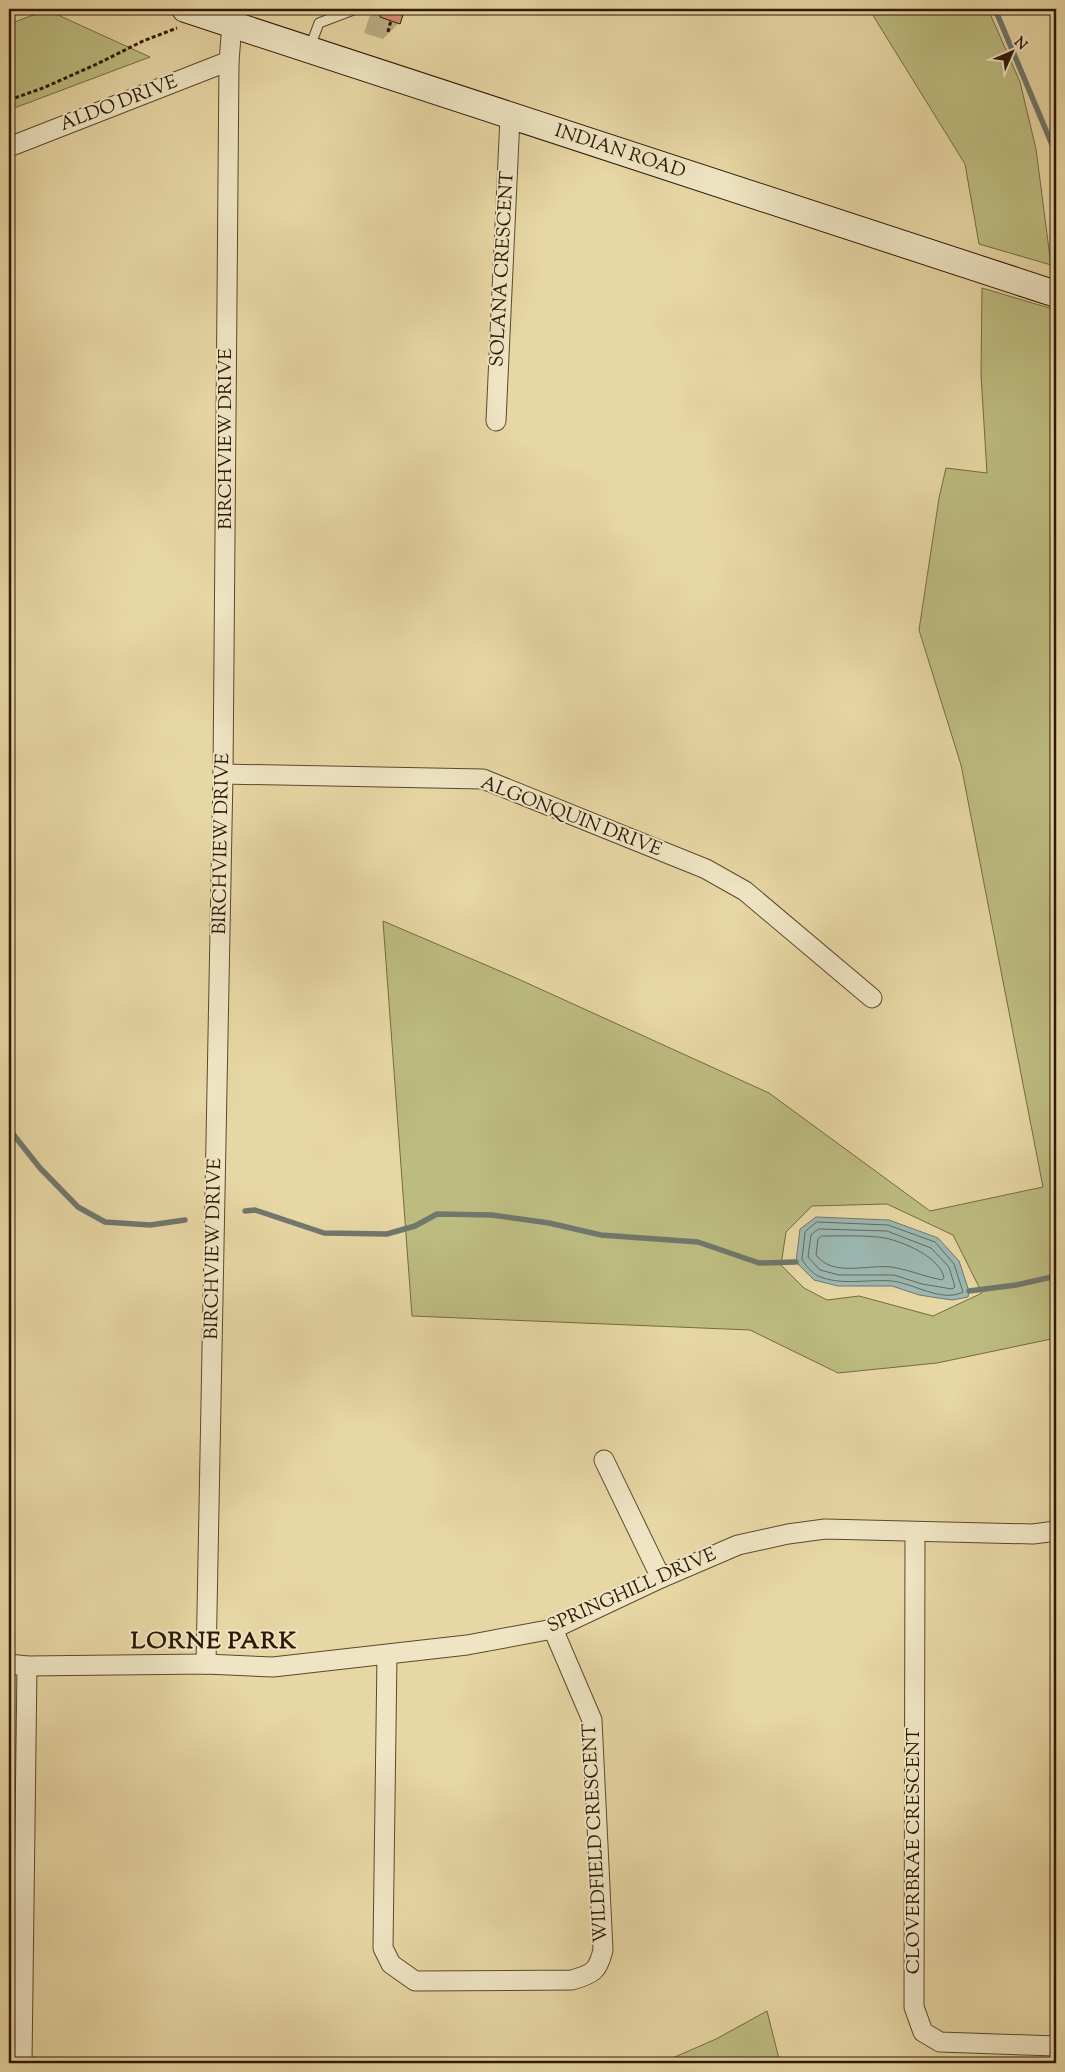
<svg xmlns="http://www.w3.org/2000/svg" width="1065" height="2072" font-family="'Sorts Mill Goudy',serif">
<rect width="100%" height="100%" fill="#e7d7a4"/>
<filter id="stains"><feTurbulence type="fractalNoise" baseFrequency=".004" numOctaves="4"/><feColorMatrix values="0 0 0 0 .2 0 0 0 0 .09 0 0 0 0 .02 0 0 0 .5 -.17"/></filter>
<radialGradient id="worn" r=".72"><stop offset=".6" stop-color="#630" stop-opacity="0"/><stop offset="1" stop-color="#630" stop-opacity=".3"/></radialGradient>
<g fill="#bdbc80" stroke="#766a42" fill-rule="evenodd">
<polygon points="869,9 988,9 1020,82 1036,149 1051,265 979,244 965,164"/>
<polygon points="47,10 150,57 9,110 9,24"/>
<path d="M 982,288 L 1056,310 L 1056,1338 L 937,1363 L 838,1373 L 750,1330 L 412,1316 L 383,921 L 516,978 L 769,1093 L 930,1211 L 1043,1187 L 961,765 L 919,630 L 939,498 L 946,468 L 987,473 L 981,375 ZM 887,1204 L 953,1235 L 982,1293 L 933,1316 L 859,1296 L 827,1300 L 804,1288 L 781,1265 L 786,1232 L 812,1206 Z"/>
<polygon points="767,2011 780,2063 661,2063 716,2039"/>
</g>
<polygon fill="#9bb7b1" stroke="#70776c" points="816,1217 889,1220 938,1238 959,1261 969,1291 968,1297 952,1300 919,1295 892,1286 838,1286 814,1280 796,1262 800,1229"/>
<polygon fill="#0003" points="372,9 404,9 399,23 383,39 364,33"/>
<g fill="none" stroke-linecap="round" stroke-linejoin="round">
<g stroke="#65685a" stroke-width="1">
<path d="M 817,1222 L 888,1225 L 935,1242 L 954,1264 L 963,1292 C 942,1303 913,1283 892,1281 C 867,1279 841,1286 818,1276 C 812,1273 805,1265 802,1259 L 805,1232 Z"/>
<polygon points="819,1229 887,1231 931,1248 949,1267 955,1287 952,1289 922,1284 894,1275 839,1275 820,1270 808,1257 811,1235"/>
<path d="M 822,1236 C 841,1236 867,1235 885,1238 C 904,1242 940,1257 944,1278 L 942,1280 C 926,1277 912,1271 897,1268 C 872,1262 834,1279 816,1255 L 818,1239 Z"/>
</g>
<g stroke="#70776c" stroke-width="5.5">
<polyline points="993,9 998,16 1056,154"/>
<polyline points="9,1129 40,1168 78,1207 105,1222 150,1225 185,1220"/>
<polyline points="245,1211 255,1210 324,1233 387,1234 415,1226 437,1214 492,1215 549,1223 601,1235 698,1242 759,1263 796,1262"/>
<polyline points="969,1291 1016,1285 1056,1276"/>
</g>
</g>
<polygon fill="#d38c77" stroke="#2f1804" points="382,9 405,9 400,24 380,17"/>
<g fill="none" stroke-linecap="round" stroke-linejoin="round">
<g stroke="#5d482c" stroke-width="11">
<polyline id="lane" points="310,47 319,23 356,9"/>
</g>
<g stroke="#5d482c" stroke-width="21">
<g id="street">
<polyline points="9,147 229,61"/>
<polyline points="496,421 510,117"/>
<polyline points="223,774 483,779 706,869 745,891 872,998"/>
<polyline points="604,1460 661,1578"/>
<polyline points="915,1532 914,2007 923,2032 940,2042 1056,2046"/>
<path d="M 387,1655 L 383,1948 L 391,1964 L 415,1981 L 572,1980 C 593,1974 598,1971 603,1950 L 592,1720 L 553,1629"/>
<polyline points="9,1664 27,1666 206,1664 273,1667 467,1645 553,1629 661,1578 738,1545 788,1534 825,1529 1033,1534 1056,1531"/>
<polyline points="206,1664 223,774 229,61 232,25"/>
<polyline points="22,2063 27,1666"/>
</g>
</g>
<g stroke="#2f1804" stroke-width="28">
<polyline id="secondary" points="185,9 1056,294"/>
</g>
<g stroke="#2f1804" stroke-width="3" stroke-dasharray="4 2.5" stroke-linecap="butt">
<polyline points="388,32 391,20"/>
<polyline points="9,100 43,88 97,64 143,41 177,28"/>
</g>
<use href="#lane" stroke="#efe5c4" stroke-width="9"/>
<use href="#street" stroke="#efe5c4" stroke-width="19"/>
<use href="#secondary" stroke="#efe5c4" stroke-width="26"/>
</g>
<g text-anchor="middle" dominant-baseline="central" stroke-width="4" stroke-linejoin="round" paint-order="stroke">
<g font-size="19" fill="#2f1804" stroke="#efe5c4">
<text transform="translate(119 104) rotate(-21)">ALDO DRIVE</text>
<text transform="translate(620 152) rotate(18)">INDIAN ROAD</text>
<text transform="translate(503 269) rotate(-87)">SOLANA CRESCENT</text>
<text transform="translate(226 439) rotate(-90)">BIRCHVIEW DRIVE</text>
<text transform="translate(571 817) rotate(21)">ALGONQUIN DRIVE</text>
<text transform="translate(222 844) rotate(-89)">BIRCHVIEW DRIVE</text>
<text transform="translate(214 1249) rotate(-89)">BIRCHVIEW DRIVE</text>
<text transform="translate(632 1591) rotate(-24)">SPRINGHILL DRIVE</text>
<text transform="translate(596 1833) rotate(-93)">WILDFIELD CRESCENT</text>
<text transform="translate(914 1851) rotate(-90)">CLOVERBRAE CRESCENT</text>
</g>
<g font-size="24" font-weight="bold" letter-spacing="1" fill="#2f1804" stroke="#efe5c4">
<text x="214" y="1642">LORNE PARK</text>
</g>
</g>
<rect width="1065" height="2072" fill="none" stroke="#e7d7a4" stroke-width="30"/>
<rect x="10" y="10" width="1045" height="2052" fill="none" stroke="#2f1804" stroke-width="2.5"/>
<rect x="15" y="15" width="1035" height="2042" fill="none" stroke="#2f1804"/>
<g transform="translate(1012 52) rotate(45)" stroke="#efe5c4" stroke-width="4" paint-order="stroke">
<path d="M0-4L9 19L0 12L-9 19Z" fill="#2f1804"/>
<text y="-8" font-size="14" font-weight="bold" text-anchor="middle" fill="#2f1804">N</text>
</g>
<rect width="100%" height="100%" filter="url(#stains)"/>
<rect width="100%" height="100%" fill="url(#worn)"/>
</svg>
